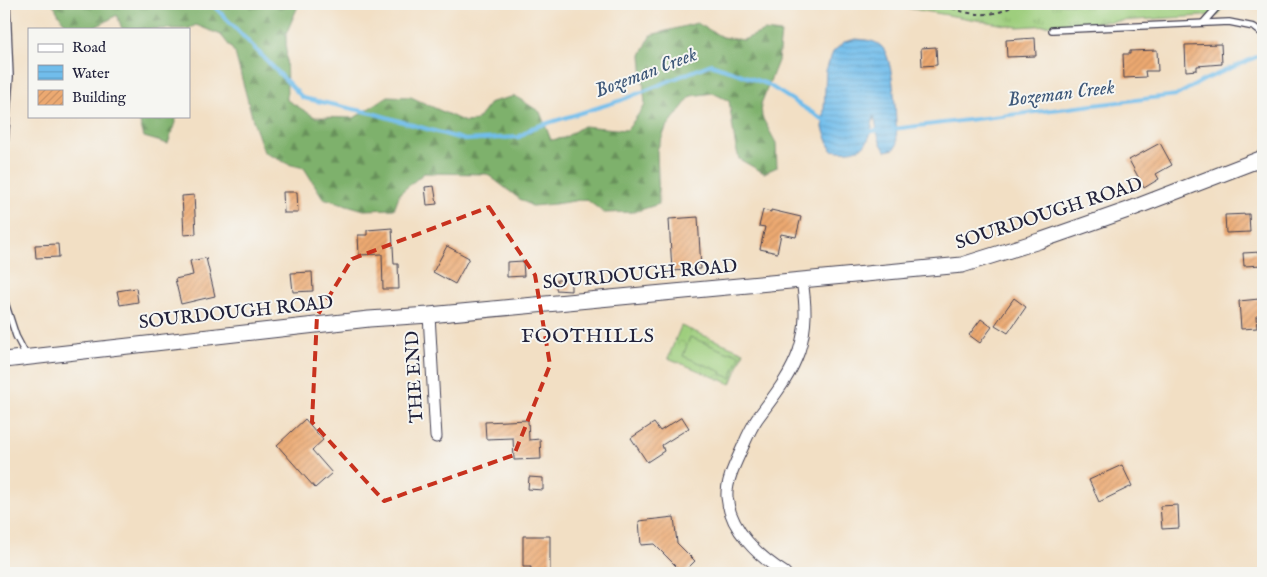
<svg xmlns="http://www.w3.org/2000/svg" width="1267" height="577" font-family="'IM FELL English',serif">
<defs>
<pattern id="grass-tufts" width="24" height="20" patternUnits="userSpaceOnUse" patternTransform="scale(1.25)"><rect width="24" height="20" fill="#9ece7d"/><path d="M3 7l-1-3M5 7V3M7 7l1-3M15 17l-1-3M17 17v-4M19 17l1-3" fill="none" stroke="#88b16d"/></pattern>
<pattern id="forest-firs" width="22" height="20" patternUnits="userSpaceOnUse" patternTransform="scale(1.25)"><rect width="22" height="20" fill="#7eb16c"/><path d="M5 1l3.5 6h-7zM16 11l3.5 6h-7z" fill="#67905a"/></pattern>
<pattern id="park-crowns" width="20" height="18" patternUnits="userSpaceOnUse" patternTransform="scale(1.25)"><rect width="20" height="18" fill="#9ece7d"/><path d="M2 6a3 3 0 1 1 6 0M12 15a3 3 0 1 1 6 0" fill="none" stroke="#88b16d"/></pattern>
<pattern id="water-rules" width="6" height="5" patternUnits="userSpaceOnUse" patternTransform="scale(1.25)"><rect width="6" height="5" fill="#71bdeb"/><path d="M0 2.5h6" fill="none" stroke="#62a2ca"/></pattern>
<pattern id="building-hatch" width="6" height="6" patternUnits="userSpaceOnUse" patternTransform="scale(1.25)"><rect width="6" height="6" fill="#eca971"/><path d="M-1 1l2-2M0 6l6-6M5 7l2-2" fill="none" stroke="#ca9163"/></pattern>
</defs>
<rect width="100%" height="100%" fill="#f6f6f2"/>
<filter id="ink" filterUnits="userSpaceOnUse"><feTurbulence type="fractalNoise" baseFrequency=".02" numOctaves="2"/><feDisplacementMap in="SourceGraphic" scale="10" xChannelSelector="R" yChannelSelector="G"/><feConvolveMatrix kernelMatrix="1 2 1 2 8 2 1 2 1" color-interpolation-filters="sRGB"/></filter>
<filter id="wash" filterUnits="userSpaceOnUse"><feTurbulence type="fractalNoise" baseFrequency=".0096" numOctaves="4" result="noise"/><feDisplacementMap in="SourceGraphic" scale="20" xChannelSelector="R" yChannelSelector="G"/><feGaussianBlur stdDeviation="1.12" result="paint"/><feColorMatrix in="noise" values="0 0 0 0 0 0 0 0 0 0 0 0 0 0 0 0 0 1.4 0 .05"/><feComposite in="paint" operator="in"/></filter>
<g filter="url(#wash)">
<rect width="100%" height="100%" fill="#f2dfc4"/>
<polygon fill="url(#grass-tufts)" stroke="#60785c" points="907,4 1225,4 1219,15 1017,27 907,8"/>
<g fill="url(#forest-firs)" stroke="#506a54">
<path d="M 53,4 L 299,4 L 286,34 L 287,100 L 315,117 L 354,118 L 388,96 L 411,97 L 465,122 L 476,121 L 491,102 L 515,96 L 540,112 L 551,140 L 564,138 L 583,126 L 627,130 L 645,105 L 641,55 L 651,35 L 697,23 L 722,37 L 743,40 L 764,31 L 781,33 L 778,61 L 761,104 L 762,117 L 776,143 L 777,167 L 764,173 L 739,159 L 735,143 L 729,101 L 713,93 L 691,96 L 666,128 L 657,150 L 659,204 L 634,212 L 604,213 L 586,199 L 555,204 L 532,206 L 521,200 L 487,174 L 424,173 L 400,193 L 394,209 L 364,210 L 323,198 L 304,168 L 288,164 L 264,152 L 254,124 L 235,53 L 221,35 L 196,25 L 188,29 L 122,29 L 117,15 C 100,25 80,39 63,21 C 59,16 56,9 53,4 Z"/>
<polygon points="138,116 177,116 168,144 144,137"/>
</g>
<polygon fill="url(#park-crowns)" stroke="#60785c" points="681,326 744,352 731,384 668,358"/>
<polygon fill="#9ece7d" stroke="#60785c" points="690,337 729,353 730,351 740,355 731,378 721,374 722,372 683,356"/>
<path fill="url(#water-rules)" stroke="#4a7093" d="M 856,39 C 866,40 875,40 882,47 C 895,60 896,125 897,145 L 894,149 L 886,151 C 876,140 878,129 874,116 C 872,124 872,133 868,140 C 862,153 843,152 831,150 L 823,128 L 826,70 L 833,52 L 844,42 Z"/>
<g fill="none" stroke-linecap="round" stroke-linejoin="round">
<g stroke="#71bdeb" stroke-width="4">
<polyline points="212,4 303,98 372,113 465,140 519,137 532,128 622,100 711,64 767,84 827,122"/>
<polyline points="893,129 1177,95 1204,80 1263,54"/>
<polyline points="866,132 881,130"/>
</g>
</g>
<g id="blocks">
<g fill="url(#building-hatch)">
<polygon points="1035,38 1036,56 1007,57 1006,40"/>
<polygon points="1221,44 1222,64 1197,66 1197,70 1186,71 1185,45"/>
<polygon points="936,47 937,65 922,66 921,48"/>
<polygon points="1157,50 1158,71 1145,71 1146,77 1124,78 1123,54 1130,54 1130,51"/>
<polygon points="1160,143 1172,165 1156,174 1159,179 1144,188 1129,160"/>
<polygon points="434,186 437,204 427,205 425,187"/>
<polygon points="283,192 297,192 298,213 284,213"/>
<polygon points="194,195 196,234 184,235 182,196"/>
<polygon points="763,210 771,212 771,210 801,217 796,237 781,234 777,253 760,249 765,227 759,226"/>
<polygon points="1249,214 1250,232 1226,233 1225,215"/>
<polygon points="698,217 701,269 672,271 669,219"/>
<polygon points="392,228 394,264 398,264 399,289 383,289 382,254 359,255 358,235 367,235 367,230"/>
<polygon points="58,244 59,257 36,258 35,245"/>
<polygon points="447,246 469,258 455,284 433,272"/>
<polygon points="1261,252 1262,265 1244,266 1243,253"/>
<polygon points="206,258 215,296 181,304 175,279 193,275 190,261"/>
<polygon points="523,261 524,276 507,277 507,262"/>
<polygon points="312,272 313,291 293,292 291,273"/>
<polygon points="557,280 571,280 571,291 556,290"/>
<polygon points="136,288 138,302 120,305 117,291"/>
<polygon points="1014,298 1026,307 1008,333 995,325"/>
<polygon points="1259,299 1260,316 1256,316 1257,328 1241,329 1239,301"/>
<polygon points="981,319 992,327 980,343 969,335"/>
<polygon points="682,417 689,428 662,445 664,451 647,462 631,438 654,423 660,431"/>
<polygon points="305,419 323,440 312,450 332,473 315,488 277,445"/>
<polygon points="528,420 529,440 540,439 541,459 514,460 513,438 486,439 485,422"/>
<polygon points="1122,465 1132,486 1099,502 1089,480"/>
<polygon points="529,477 543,478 543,490 528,489"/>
<polygon points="1178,505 1179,528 1162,529 1160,506"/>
<polygon points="674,517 677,543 695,561 683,573 654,544 641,545 639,521"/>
<polygon points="523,536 550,536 550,573 530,573 531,567 523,567"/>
</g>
</g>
</g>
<g filter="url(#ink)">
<use href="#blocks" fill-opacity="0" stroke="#413e50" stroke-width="1"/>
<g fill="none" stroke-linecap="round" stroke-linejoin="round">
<g stroke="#413e50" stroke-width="8">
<g id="lane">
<polyline points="1203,23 1220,4"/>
<polyline points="1052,30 1229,22 1254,27 1263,34"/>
<polyline points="4,155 10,77 7,4"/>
<polyline points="4,299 16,336 27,357"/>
</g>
</g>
<g stroke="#413e50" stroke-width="13">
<g id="street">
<polyline points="429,315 436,437"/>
<path d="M 785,573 C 759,557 730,530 727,497 C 726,483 734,466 740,453 C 745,442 750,429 757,419 C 773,397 790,377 799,351 C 807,326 806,306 802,280"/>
</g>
</g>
<g stroke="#413e50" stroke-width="17">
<polyline id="secondary" points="4,360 369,319 429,315 962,265 1039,241 1128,210 1263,158"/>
</g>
<g stroke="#413e50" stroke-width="2" stroke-dasharray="4 4" stroke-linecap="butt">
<path d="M 945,4 C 964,16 996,19 1015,4"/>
<polyline points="1162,4 1172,8 1201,6 1203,4"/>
</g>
<use href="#lane" stroke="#fff" stroke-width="5.5"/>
<use href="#street" stroke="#fff" stroke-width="11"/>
<use href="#secondary" stroke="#fff" stroke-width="15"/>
</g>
</g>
<path fill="none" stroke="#c8321e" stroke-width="4" stroke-dasharray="10 6" stroke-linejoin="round" d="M 489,207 L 535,275 L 550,365 L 514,455 L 384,501 L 312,422 L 317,316 L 352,259 Z"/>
<g text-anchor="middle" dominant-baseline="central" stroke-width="4" stroke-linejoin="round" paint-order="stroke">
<g font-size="19" fill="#22223b" stroke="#f6f6f2">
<text transform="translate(1049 214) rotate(-18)">SOURDOUGH ROAD</text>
<text transform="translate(640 275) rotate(-5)">SOURDOUGH ROAD</text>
<text transform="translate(236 313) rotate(-6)">SOURDOUGH ROAD</text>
<text transform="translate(415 377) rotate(-93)">THE END</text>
</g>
<g font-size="20" font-style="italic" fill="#3e5879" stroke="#f6f6f2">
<text transform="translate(646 73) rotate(-21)">Bozeman Creek</text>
<text transform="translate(1061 94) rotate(-7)">Bozeman Creek</text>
</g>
<g font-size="20" letter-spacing="1" fill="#22223b" stroke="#f6f6f2">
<text x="588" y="336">FOOTHILLS</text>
</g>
</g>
<rect width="1267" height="577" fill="none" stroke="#f6f6f2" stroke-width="20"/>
<rect x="28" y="28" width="162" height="90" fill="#f6f6f2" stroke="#a1a1a9"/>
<rect x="38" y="44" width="25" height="8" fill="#ffffff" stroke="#a1a1a9"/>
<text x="72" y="52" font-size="15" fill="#22223b">Road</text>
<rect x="38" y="65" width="25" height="15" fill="url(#water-rules)" stroke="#a1a1a9"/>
<text x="72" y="78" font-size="15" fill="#22223b">Water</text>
<rect x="38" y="90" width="25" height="15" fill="url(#building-hatch)" stroke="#a1a1a9"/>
<text x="72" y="102" font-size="15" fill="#22223b">Building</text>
</svg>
